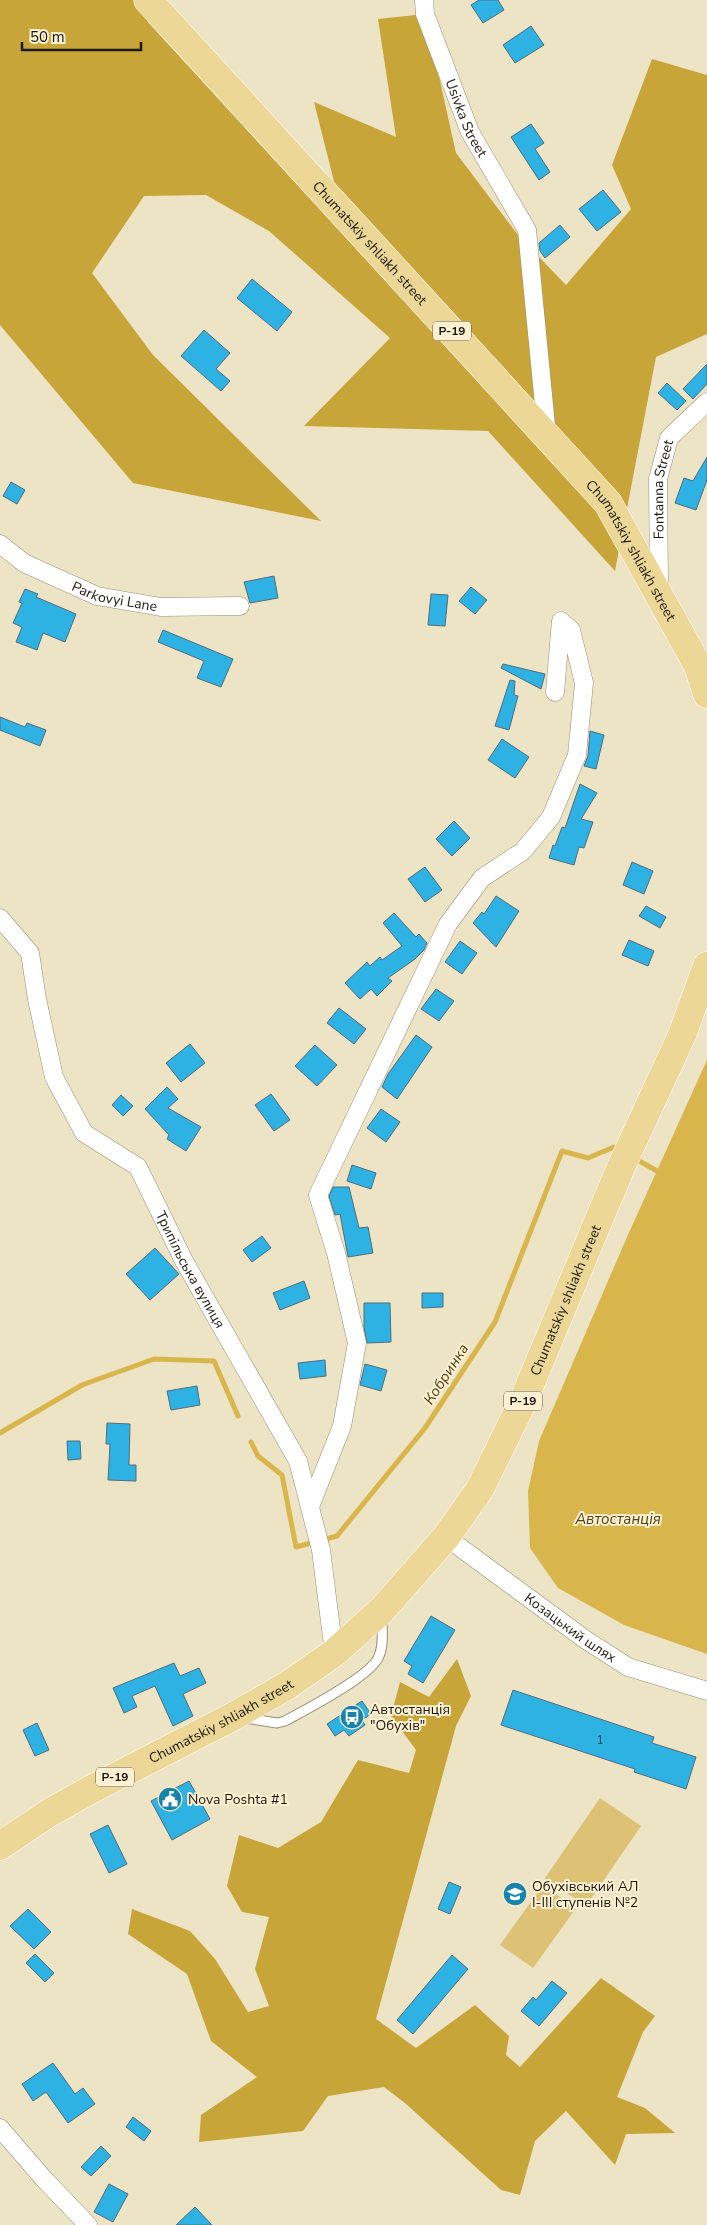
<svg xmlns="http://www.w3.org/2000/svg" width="707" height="2225" font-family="'Nunito Sans',sans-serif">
<rect width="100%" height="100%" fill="#ede3c5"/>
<g fill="#ddc276">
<polygon points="600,1798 641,1826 586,1906 545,1878"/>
<polygon points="543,1885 576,1908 533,1968 500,1945"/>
</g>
<g fill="#c8a538">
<polygon points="0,0 148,0 147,21 349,241 314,102 396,137 378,19 425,14 456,153 518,235 566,285 631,209 612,165 652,59 707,75 707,334 656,357 615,571 488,431 304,426 390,338 269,231 206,195 144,196 92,273 153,355 321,521 133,483 0,325"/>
<polygon points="457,1659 471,1696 456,1726 376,2019 416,2048 475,2005 509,2036 506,2055 520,2067 601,1978 655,2016 643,2032 617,2097 645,2108 675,2133 626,2134 615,2165 566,2111 535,2141 520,2195 501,2190 405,2103 384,2087 328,2096 303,2131 199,2142 201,2115 257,2077 211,2041 187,1974 128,1934 132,1909 190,1931 215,1959 248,2012 269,2006 255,1969 269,1917 242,1912 227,1886 239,1835 278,1848 321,1822 358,1760 409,1773 416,1750 391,1716 400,1682 429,1697"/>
</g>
<polygon fill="#d9b64c" points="707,1060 707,1654 624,1625 558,1588 530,1548 528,1491 539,1441 627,1237"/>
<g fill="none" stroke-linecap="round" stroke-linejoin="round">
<g stroke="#d9b64c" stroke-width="5">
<polyline points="634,1158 657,1171"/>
<polyline points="0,1433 82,1385 154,1359 214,1361 238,1416"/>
<polyline points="251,1442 258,1456 282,1475 296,1547 337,1536 425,1428 495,1322 562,1151 588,1158 614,1147 620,1150"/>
</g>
</g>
<g fill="#2eb2e4" stroke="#506d7b">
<polygon points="479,0 498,0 504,10 483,23 471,5"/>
<polygon points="531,26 544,45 515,63 503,45"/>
<polygon points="531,124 544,143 535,149 550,172 539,180 511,137"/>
<polygon points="603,190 621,212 597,231 579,209"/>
<polygon points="560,225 570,237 545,258 540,251 539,243"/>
<polygon points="252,279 292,312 277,331 237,298"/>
<polygon points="204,330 230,353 216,369 230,381 221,391 181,356"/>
<polygon points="707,364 707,384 693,399 683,389"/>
<polygon points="667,383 686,401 677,410 658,393"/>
<polygon points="707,457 707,480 696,510 675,503 684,478 693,481"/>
<polygon points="11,482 25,490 17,504 3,496"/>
<polygon points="274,576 278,598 250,603 244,582"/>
<polygon points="471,587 487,600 475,614 459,601"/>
<polygon points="25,589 38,594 36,597 76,614 65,642 43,633 37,650 16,642 22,627 13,623 22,603 19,602"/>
<polygon points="431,594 448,595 445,626 428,625"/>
<polygon points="163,630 233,659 221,687 197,678 204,661 158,642"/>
<polygon points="503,664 545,674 541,689 501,668"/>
<polygon points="510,680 515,681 514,695 518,696 509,730 495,726"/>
<polygon points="0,717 25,727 27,723 46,730 40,746 0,730"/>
<polygon points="590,731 604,735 596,769 584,766 588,756"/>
<polygon points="502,739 529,757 515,778 488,760"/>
<polygon points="580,784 597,793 581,819 593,822 584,848 579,847 574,865 549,858 553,845 555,846 562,827 565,828"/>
<polygon points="454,821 470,838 452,856 436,839"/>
<polygon points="632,862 653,871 644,894 623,885"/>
<polygon points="425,867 442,890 425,902 408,879"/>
<polygon points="496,896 519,911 496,947 473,923 482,912 484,914"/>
<polygon points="646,906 666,917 660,928 639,916"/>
<polygon points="394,913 416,937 419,934 427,943 424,950 415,959 388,978 392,981 377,996 371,989 360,999 345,983 367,962 370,966 380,957 382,960 402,946 383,923"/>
<polygon points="629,940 654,951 648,966 622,955"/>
<polygon points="460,941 477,953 462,974 445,962"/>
<polygon points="436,989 454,1001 439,1021 421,1009"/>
<polygon points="339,1008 366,1029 354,1044 327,1023"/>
<polygon points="416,1035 432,1047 397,1099 382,1087 388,1074"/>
<polygon points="190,1044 205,1063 181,1082 166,1063"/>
<polygon points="315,1045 337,1065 317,1086 295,1066"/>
<polygon points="167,1087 178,1099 168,1108 201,1127 186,1151 167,1139 169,1135 145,1109"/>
<polygon points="271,1094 290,1120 274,1131 255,1105"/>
<polygon points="121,1095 133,1106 123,1116 112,1105"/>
<polygon points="381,1109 400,1122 386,1142 367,1128"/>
<polygon points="352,1165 376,1173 371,1189 347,1181"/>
<polygon points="333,1187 349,1187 359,1228 368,1227 373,1253 348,1257 340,1214 335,1215 329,1196"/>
<polygon points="262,1236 271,1248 252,1262 243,1250"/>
<polygon points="155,1248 179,1274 150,1300 126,1274"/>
<polygon points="304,1281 310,1298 280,1310 273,1293"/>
<polygon points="422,1293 443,1293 443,1307 422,1308"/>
<polygon points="364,1303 390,1303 391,1342 367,1343 364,1327"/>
<polygon points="325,1360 326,1376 300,1379 298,1363"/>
<polygon points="365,1364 387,1370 381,1391 360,1385"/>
<polygon points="197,1386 200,1405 171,1410 167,1391"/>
<polygon points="107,1423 130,1424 129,1465 136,1465 136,1481 108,1480 110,1444 106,1444"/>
<polygon points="67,1441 80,1441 81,1459 68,1460"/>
<polygon points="431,1616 455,1630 423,1683 408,1674 412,1666 404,1661"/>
<polygon points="174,1663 180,1676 199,1668 206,1683 183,1694 193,1716 173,1726 155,1686 132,1696 137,1707 124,1713 113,1688"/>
<polygon points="513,1690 654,1737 652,1743 696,1757 686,1789 634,1772 635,1769 501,1725"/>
<polygon points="362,1701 371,1714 362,1720 365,1725 349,1736 344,1730 335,1736 327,1724"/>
<polygon points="37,1723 49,1750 35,1756 23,1730"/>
<polygon points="189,1781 210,1819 172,1840 151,1801"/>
<polygon points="108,1825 127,1864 109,1873 90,1834"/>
<polygon points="449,1882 461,1887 450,1914 438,1909"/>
<polygon points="28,1909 51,1932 34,1949 10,1926"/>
<polygon points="35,1954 54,1973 45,1982 26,1963"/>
<polygon points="452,1955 468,1969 413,2034 397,2020"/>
<polygon points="552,1981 567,1993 539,2026 521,2011 533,1997 536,2000"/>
<polygon points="53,2063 75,2094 83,2088 95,2104 68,2123 46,2092 33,2101 22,2084"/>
<polygon points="133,2117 151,2131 144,2141 126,2127"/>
<polygon points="101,2146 111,2156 91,2176 81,2167"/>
<polygon points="109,2184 128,2194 113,2222 94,2212"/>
<polygon points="195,2207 212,2225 176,2225"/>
</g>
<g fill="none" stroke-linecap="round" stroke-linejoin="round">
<g stroke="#988f73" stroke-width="11">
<path id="service" d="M 245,1718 L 277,1723 L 285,1721 C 305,1710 372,1676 379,1656 C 384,1645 382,1629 382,1618"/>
</g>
<g stroke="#988f73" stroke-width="19">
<g id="minor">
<path id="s1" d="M 424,0 L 425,14 L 470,132 L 527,230 L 547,436"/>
<path id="s2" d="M 0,544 L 24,563 L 97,596 L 161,607 L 240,606"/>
<path id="s3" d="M 659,588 L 658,479 L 669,438 L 707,402"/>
<path id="s4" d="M 0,918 L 30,953 L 37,999 L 54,1077 L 84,1133 L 138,1167 L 184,1261 L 298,1461 L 321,1550 L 334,1653"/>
<polyline points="311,1504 342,1426 357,1343 336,1253 318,1195 448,924 482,878 523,851 551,817 577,755 584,683 571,630 561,621 555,692"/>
<path id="s5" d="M 446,1537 L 586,1640 L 628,1667 L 707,1691"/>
<polyline points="0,2128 43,2178 88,2225"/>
</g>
</g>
<g stroke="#fff" stroke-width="29">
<g id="primary">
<path id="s6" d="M 148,0 L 608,503 L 698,666 L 707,694"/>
<path id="s7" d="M 0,1846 L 49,1813 L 90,1790 L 234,1716 L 288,1685 L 334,1653 L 382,1610 L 446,1537 L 480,1489 L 524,1399 L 621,1167 L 682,1035 L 707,966"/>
</g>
</g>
<use href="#service" stroke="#fff" stroke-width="9"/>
<use href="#minor" stroke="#fff" stroke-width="18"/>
<use href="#primary" stroke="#ecd797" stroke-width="28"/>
</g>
<defs>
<g id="bus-disc" transform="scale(1.25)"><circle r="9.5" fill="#1784ab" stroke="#fbf0d2"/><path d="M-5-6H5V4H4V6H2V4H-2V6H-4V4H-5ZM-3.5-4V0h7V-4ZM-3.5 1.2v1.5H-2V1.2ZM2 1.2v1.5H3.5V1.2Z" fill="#fff"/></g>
<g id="civic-disc" transform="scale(1.25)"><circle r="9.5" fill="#1784ab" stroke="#fbf0d2"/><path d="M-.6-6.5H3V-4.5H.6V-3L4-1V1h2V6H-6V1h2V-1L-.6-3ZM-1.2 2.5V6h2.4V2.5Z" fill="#fff"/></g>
<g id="school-disc" transform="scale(1.25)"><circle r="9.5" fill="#1784ab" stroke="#fbf0d2"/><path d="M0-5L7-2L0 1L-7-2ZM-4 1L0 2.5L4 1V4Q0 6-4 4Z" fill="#fff"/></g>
</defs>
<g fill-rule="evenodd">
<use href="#bus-disc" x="352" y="1717"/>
<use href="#civic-disc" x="170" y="1799"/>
<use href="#school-disc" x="515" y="1894"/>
</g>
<g text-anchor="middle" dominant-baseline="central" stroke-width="4" stroke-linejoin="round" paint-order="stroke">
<g font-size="11" fill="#203e43">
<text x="600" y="1740">1</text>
</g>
<g fill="#fbf0d2" stroke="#5e5948" stroke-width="1">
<rect x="433" y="321.5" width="38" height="19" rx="4"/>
<rect x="504" y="1391.5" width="38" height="19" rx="4"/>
<rect x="96" y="1767.5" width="38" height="19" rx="4"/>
</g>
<g font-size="12" font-weight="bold" fill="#1b180d">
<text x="452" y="331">Р-19</text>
<text x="523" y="1401">Р-19</text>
<text x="115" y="1777">Р-19</text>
</g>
<g font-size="14" fill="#1b180d" stroke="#fbf0d2">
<text stroke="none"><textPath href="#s1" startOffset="126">Usivka Street</textPath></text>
<text stroke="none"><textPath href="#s6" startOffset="329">Chumatskiy shliakh street</textPath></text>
<text stroke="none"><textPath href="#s3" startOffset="99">Fontanna Street</textPath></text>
<text stroke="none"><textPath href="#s6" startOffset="734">Chumatskiy shliakh street</textPath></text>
<text stroke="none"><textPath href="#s2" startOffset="128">Parkovyi Lane</textPath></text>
<text stroke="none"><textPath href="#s4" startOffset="415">Трипільська вулиця</textPath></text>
<text stroke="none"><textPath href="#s7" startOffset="814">Chumatskiy shliakh street</textPath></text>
<text stroke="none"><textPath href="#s5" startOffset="154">Козацький шлях</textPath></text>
<text stroke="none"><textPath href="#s7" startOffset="254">Chumatskiy shliakh street</textPath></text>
</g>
<g font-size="14" fill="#1b180d" stroke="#fbf0d2" text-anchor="start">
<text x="370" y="1709">Автостанція<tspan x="370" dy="16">"Обухів"</tspan></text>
<text x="188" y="1799">Nova Poshta #1</text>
<text x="532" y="1886">Обухівський АЛ<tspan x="532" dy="16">І-ІІІ ступенів №2</tspan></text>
</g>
<g font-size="15" font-style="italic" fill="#524317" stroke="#fbf0d2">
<text transform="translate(446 1374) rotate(-57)">Кобринка</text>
<text x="618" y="1519">Автостанція</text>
</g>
</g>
<path d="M22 42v8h119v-8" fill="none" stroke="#1b180d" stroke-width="2.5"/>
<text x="30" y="42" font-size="15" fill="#1b180d" stroke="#fbf0d2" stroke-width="4" paint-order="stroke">50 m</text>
</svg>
